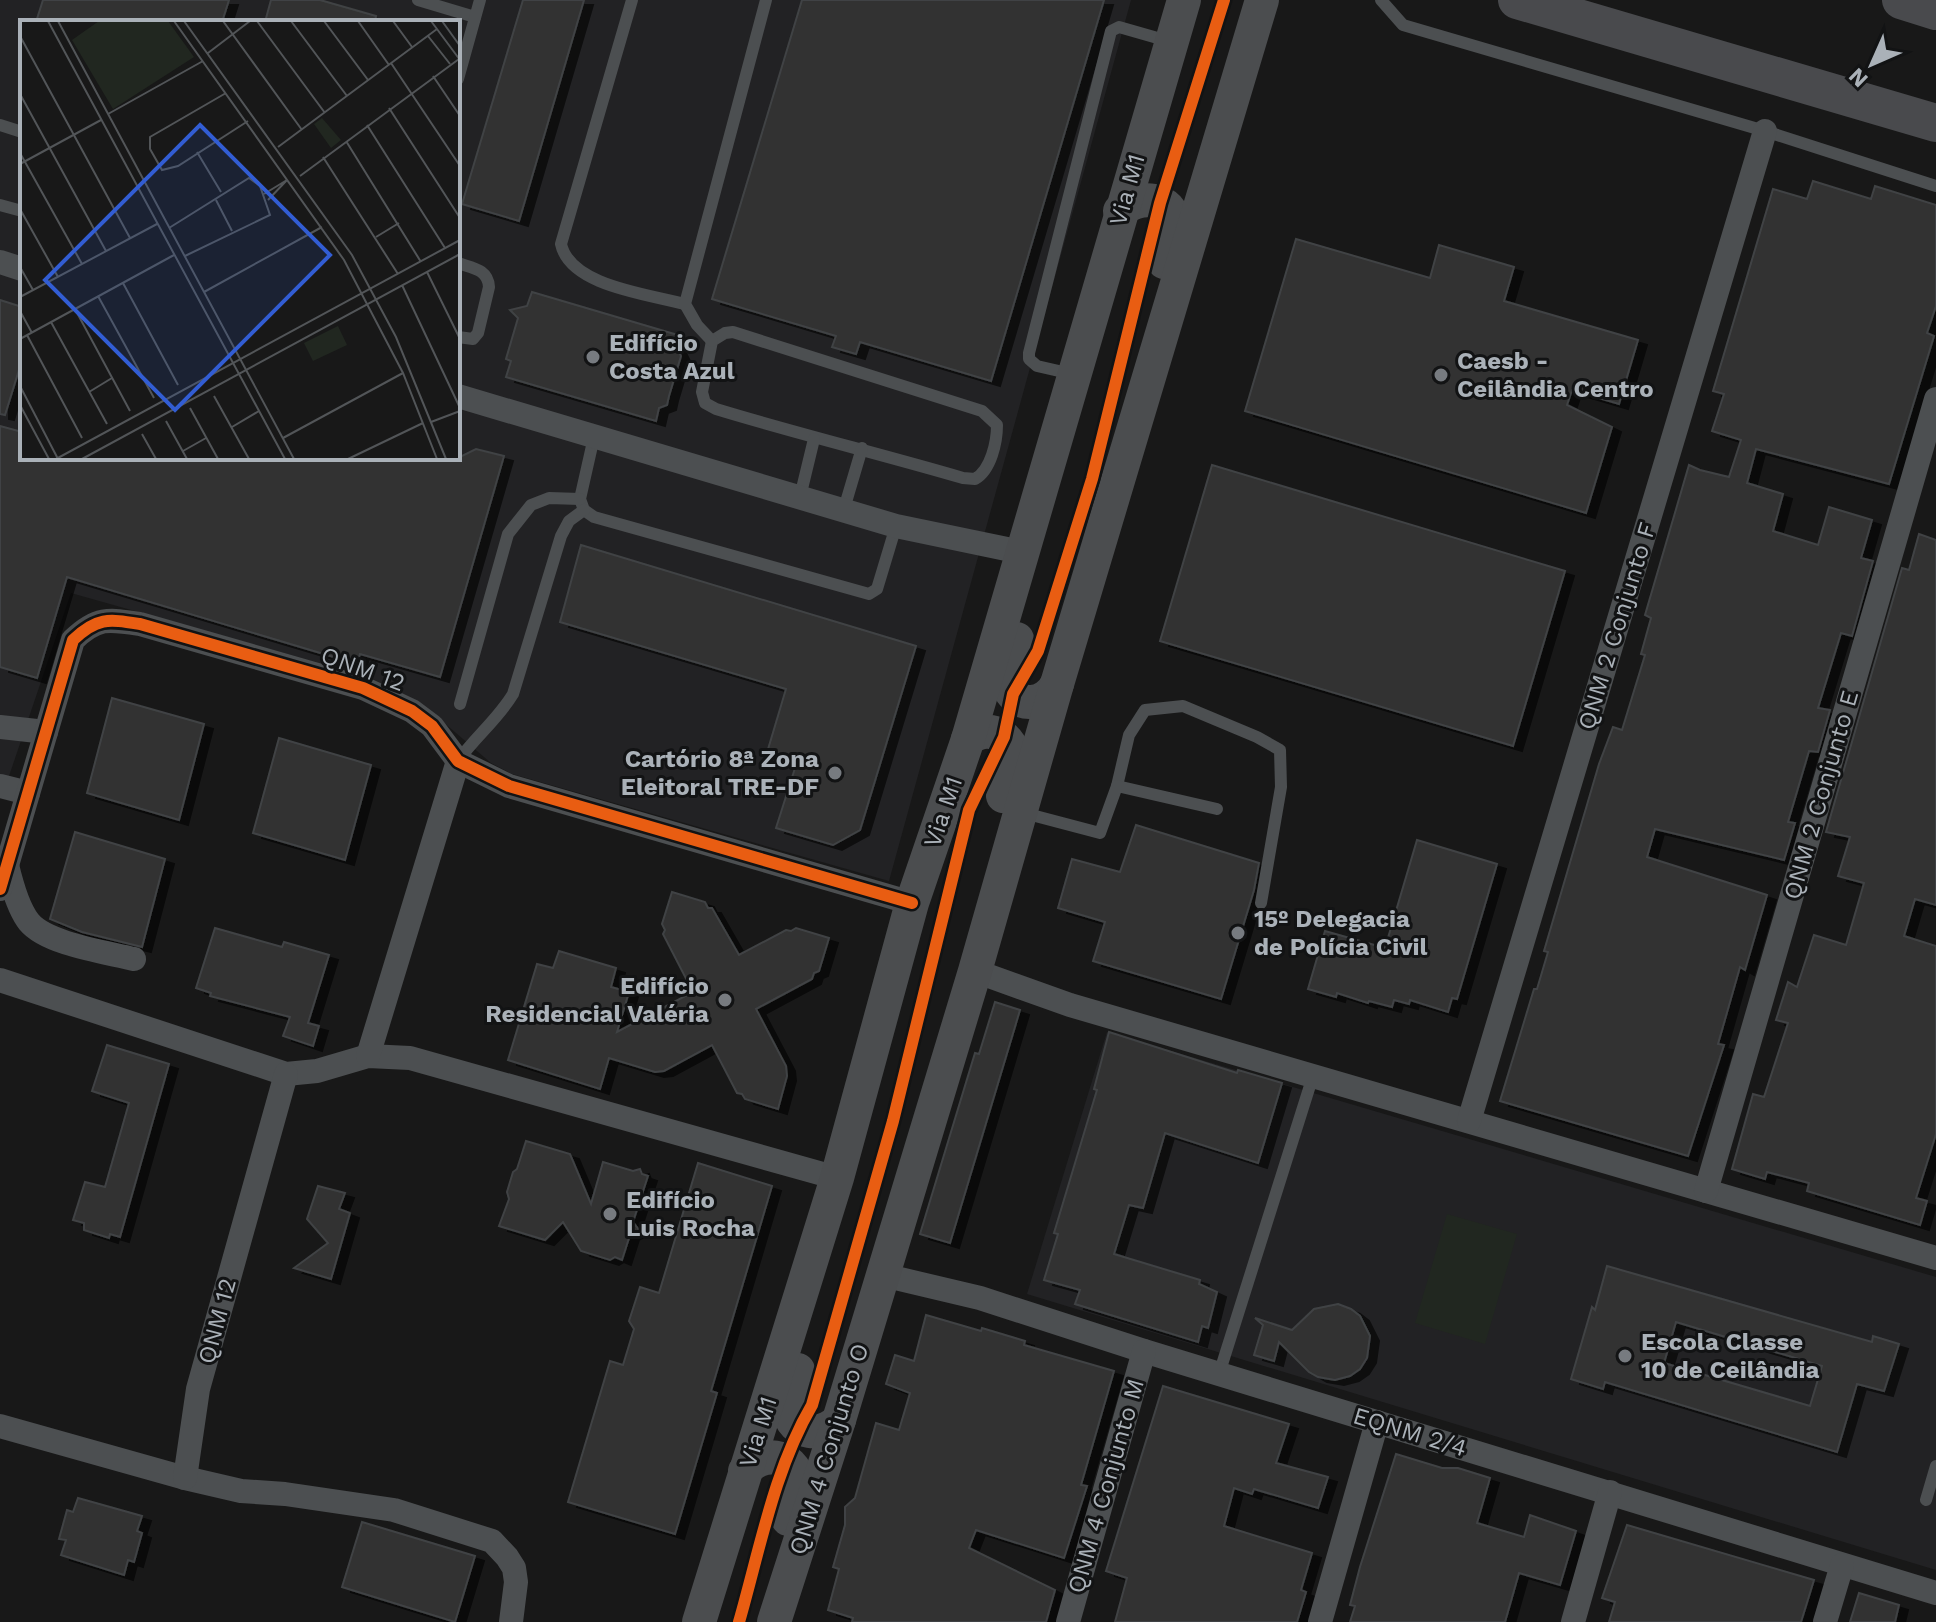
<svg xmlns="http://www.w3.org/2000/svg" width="1936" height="1622" font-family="'Work Sans',sans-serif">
<defs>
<filter id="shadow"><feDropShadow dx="9" dy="5" stdDeviation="0" flood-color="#0009"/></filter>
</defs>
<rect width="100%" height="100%" fill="#181818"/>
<g fill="#222224" fill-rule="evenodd">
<path d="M 0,0 L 1131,0 L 889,881 L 512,774 L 491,763 L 428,709 L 369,677 L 71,593 L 7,782 L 0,780 ZM 22,22 L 458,22 L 458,458 L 22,458 Z"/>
<polygon points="1107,1032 1936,1277 1936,1570 1027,1294"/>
</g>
<polygon fill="#212720" points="1447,1214 1517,1234 1485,1344 1415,1323"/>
<g fill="#313132" stroke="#404344" stroke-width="2" fill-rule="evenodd" filter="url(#shadow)">
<polygon points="43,0 229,0 222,22 36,22"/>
<polygon points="271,0 320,0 376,16 375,22 265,22"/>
<polygon points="523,0 584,0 519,221 462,204"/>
<polygon points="802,0 1104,0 991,381 860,342 856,354 832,347 836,336 712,299"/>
<polygon points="1813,181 1871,199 1875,186 1936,205 1936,306 1927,333 1934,336 1889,484 1756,449 1747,483 1783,494 1773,531 1818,545 1829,507 1872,520 1861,558 1873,561 1852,636 1841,633 1818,708 1830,710 1818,752 1809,751 1788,822 1795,823 1784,860 1655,829 1647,857 1767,895 1745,970 1740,967 1718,1044 1724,1045 1688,1156 1500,1101 1534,989 1537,989 1548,952 1544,951 1599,764 1613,727 1622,730 1645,655 1641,654 1651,618 1645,615 1689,465 1700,470 1729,477 1741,440 1712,431 1724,394 1713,391 1773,189 1807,199"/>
<polygon points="1296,239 1430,278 1439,245 1514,267 1504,301 1638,340 1619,404 1572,390 1567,405 1612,427 1586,513 1245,411"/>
<polygon points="532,292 681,336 677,348 681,356 669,396 667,405 659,408 656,421 506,377 511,361 506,359 518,318 510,310 527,306"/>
<polygon points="0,300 22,307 22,360 5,415 0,414"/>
<polygon points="0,426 22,432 22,458 458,458 476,449 504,456 440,677 360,654 357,664 67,577 37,678 0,667"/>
<polygon points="1212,465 1565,571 1513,746 1160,641"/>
<polygon points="1919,534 1936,540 1936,905 1915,899 1904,936 1936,946 1936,1134 1916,1198 1927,1201 1920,1225 1807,1191 1809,1183 1767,1172 1765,1179 1732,1169 1753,1094 1764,1097 1788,1023 1776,1020 1788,982 1797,987 1814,935 1846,945 1864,883 1838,876 1850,837 1826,832 1902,568 1909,570"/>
<polygon points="581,545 916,646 860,830 833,845 776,828 796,765 766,756 786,689 560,622"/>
<polygon points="112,698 204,724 179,820 87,793"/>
<polygon points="279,738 371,765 345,860 253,833"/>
<polygon points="1136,825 1259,863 1254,890 1221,999 1093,961 1105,922 1058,908 1072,859 1120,872"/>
<polygon points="75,832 165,859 142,947 82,932 50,919"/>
<polygon points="1417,840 1497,864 1457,999 1452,998 1448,1012 1410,1000 1409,1004 1394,1000 1392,1007 1369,1001 1368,1003 1337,993 1336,997 1308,989 1325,931 1385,948"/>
<polygon points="672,892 705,902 708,908 712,908 739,955 786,930 791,931 796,928 829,938 819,971 814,973 812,979 756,1009 786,1066 787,1076 778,1109 745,1099 742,1094 737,1093 712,1045 664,1071 655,1072 609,1058 600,1089 508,1060 537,964 553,968 559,951 616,968 611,987 629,992 617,1032 693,992 663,934 665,930 662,924"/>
<polygon points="215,928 282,947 284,942 329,955 308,1023 319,1026 313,1046 283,1036 290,1017 210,996 211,993 196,988"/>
<polygon points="995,1002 1020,1010 950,1243 920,1234 975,1053 979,1054"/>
<polygon points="1109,1032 1237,1073 1238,1070 1282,1083 1258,1163 1165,1133 1143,1208 1129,1205 1114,1254 1200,1280 1199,1284 1217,1292 1208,1328 1202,1326 1198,1342 1075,1304 1080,1290 1044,1280 1058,1234 1054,1233 1097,1090 1094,1089"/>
<polygon points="107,1045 169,1064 120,1237 110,1234 109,1238 84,1230 84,1223 73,1220 85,1182 105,1187 129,1103 92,1091"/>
<polygon points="526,1141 570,1154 591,1204 603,1162 633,1171 640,1169 642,1174 648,1176 633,1222 639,1230 630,1235 622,1260 615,1257 610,1260 581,1251 563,1222 545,1240 499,1226 509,1199 507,1192 513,1172 517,1169"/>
<polygon points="698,1163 772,1186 711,1391 717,1393 675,1534 568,1502 610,1361 623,1365 634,1329 629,1321 640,1287 659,1293"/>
<polygon points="318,1186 345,1193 339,1209 350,1213 331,1279 294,1268 328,1243 307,1219"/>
<path d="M 1607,1266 L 1872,1342 L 1873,1336 L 1899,1344 L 1884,1391 L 1857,1384 L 1837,1452 L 1605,1382 L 1603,1389 L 1571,1379 L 1592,1307 L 1595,1310 ZM 1676,1322 L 1822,1366 L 1810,1406 L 1664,1363 Z"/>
<polygon points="1338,1304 1351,1309 1360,1316 1370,1336 1367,1358 1360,1369 1350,1376 1335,1380 1318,1377 1309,1372 1279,1342 1274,1361 1254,1355 1263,1325 1255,1318 1292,1330 1314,1309"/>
<polygon points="926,1315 981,1331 982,1328 1025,1341 1024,1345 1114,1371 1081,1485 1087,1486 1064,1558 976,1530 969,1548 1055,1590 1046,1622 852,1622 853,1618 828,1610 839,1569 833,1567 845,1525 845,1507 855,1498 876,1423 899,1430 910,1393 886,1384 895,1355 914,1361"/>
<polygon points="1163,1386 1289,1424 1276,1463 1328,1477 1318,1508 1254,1489 1252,1494 1234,1488 1224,1526 1312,1553 1301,1590 1306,1592 1297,1622 1115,1622 1127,1578 1106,1571"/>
<polygon points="1396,1454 1442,1468 1458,1468 1490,1478 1477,1523 1524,1537 1530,1515 1576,1531 1560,1585 1519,1573 1505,1622 1350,1622 1355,1606 1350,1605 1360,1567"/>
<polygon points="78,1498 142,1516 137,1531 142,1533 134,1562 128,1560 124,1575 61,1555 66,1540 59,1539 67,1510 73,1512"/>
<polygon points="362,1522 475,1556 455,1622 342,1587"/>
<polygon points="1627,1525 1814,1580 1801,1622 1609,1622 1615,1602 1602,1598"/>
<polygon points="1859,1593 1899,1605 1895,1622 1850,1622"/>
</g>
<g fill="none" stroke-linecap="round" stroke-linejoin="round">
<g stroke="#4c4f51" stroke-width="12">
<polyline points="418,0 475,17"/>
<path d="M 632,0 L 561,244 C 570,286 648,294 685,304"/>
<polyline points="1381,0 1403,25 1765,131 1936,186"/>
<polyline points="458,79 480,0"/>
<polyline points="0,125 22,132"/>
<polyline points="0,205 22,211"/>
<path d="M 458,263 C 472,268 488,269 489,287 L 478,333 L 473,339 L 458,337"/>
<path d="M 733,332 L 982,411 L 997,425 C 997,442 991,470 975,479 L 963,478 C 881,454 798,434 716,409 L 705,403 L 702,392 L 712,341 L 725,333 Z"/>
<polyline points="712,341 697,325 685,304 766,0"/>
<polyline points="1072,374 1037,366 1029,359 1029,353 1111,31 1119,27 1168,41"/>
<polyline points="594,437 580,499 584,510 594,517 869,594 877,589 896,526"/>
<polyline points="800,497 814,439"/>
<polyline points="844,509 862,448"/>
<polyline points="460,704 508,534 531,505 549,498 580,499"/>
<path d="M 458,761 C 475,737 498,719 513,694 L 561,536 L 569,521 L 584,510"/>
<polyline points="1117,786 1129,735 1145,710 1183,706 1257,737 1280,750 1281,787 1261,903"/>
<polyline points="1024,813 1100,833 1117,786 1217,809"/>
<polyline points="1219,1374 1313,1076"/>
<polyline points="1926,1500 1936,1466"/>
</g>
<g stroke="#4c4f51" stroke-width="24">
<polyline points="0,262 22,269"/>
<polyline points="458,396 896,526 1021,552"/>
<polyline points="0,727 46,732"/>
<polyline points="0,786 28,793"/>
<path d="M 7,865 C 11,882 18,908 29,922 C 47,944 106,952 134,959"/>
<path d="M 0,889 L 73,640 C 97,617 108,619 140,624 L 363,688 L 412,711 L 432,726 L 458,761 L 509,786 L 912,903"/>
<polyline points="975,971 1070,1005 1936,1258"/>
<polyline points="0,980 286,1074 317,1071 368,1056 410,1058 837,1178"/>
<polyline points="368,1056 458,761"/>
<polyline points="1469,1121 1765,131"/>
<polyline points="1706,1191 1936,399"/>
<polyline points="883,1275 980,1298 1144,1351 1936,1593"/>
<polyline points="0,1426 185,1478 241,1491 285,1494 394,1510 492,1541 507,1557 514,1568 516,1582 511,1622"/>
<polyline points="185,1478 198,1389 286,1074"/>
<polyline points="1068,1622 1144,1351"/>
<polyline points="1320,1622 1377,1422"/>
<polyline points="1573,1622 1610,1492"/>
<polyline points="1825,1622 1842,1565"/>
</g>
<g stroke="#4b4d4f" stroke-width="34">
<path d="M 1120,211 C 1137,195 1174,195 1174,225 C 1175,236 1167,251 1164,262"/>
<path d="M 1017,639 C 1013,653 1004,670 1008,684 C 1015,711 1047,705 1057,684"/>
<path d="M 968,739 C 986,725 1007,732 1014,754 L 1003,796"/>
<path d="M 798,1370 C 794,1381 786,1396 788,1409 C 792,1436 823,1437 839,1420"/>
<path d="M 745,1471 C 760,1451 794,1452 798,1481 C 799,1493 791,1507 788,1519"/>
<polyline points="699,1622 837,1178 912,903 968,739 1184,0"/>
<polyline points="774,1622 839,1420 975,971 1057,684 1262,0"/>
</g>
<g stroke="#494a4d" stroke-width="38">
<polyline points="1517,0 1936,123"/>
<polyline points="1901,0 1936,11"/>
</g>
<g stroke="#121314" stroke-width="17">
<g id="cycleway">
<path d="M 0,889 L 73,640 C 97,617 108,619 140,624 L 363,688 L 412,711 L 432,726 L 458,761 L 509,786 L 912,903"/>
<path d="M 739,1622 C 760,1549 774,1470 812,1405 L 893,1121 L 969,810 L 1004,737 L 1013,694 L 1038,651 L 1092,479 L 1160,203 L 1224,0"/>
</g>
</g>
<use href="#cycleway" stroke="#e95d12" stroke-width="12"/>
</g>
<g fill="#777b80" stroke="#121314" stroke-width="3">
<circle cx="593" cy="357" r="8"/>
<circle cx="1441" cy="375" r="8"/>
<circle cx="835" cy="773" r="8"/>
<circle cx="1238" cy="933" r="8"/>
<circle cx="725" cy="1000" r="8"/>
<circle cx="610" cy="1214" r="8"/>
<circle cx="1625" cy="1356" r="8"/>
</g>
<g text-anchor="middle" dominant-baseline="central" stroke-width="6" stroke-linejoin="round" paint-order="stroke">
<g font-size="24" fill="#aab1b8" stroke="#121314">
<text transform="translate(1127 190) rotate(-74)">Via M1</text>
<text transform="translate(1617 626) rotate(-73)">QNM 2 Conjunto F</text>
<text transform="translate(363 669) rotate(20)">QNM 12</text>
<text transform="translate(1821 795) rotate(-74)">QNM 2 Conjunto E</text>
<text transform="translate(943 812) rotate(-71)">Via M1</text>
<text transform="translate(217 1321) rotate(-75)">QNM 12</text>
<text transform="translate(758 1432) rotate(-72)">Via M1</text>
<text transform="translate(1410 1432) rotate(17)">EQNM 2/4</text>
<text transform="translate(829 1449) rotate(-73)">QNM 4 Conjunto O</text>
<text transform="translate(1106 1486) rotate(-74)">QNM 4 Conjunto M</text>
</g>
<g font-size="24" font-weight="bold" fill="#aab1b8" stroke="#121314" text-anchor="start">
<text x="609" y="343">Edifício<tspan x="609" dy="28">Costa Azul</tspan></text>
<text x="1457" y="361">Caesb -<tspan x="1457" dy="28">Ceilândia Centro</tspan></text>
<text x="819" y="759" text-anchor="end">Cartório 8ª Zona<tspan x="819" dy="28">Eleitoral TRE-DF</tspan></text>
<text x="1254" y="919">15º Delegacia<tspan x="1254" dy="28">de Polícia Civil</tspan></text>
<text x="709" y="986" text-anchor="end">Edifício<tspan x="709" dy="28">Residencial Valéria</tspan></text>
<text x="626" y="1200">Edifício<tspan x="626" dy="28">Luis Rocha</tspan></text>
<text x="1641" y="1342">Escola Classe<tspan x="1641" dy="28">10 de Ceilândia</tspan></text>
</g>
</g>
<g transform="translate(20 20)">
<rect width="440" height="440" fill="#181818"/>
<path d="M 79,1 L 148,1 L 174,37 L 93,89 L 52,20 ZM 302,98 L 321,120 L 311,128 L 294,104 ZM 318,306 L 327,325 L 293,341 L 284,323 Z" fill="#212720"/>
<path fill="none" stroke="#525558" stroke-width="2" d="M 28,1 L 265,439M 38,1 L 274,439M 154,1 L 324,240 L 383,353 L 417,439M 164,1 L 332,235 L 376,317 L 426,439M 203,1 L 282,110M 237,1 L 305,93M 271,1 L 327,76M 304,1 L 348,60M 338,1 L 369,45M 373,1 L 392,27M 411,1 L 440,40M 422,1 L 440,26M 0,16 L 110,218M 408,16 L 430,44M 188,33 L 230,1M 371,43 L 440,146M 413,56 L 440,96M 206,73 L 130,117 L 130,129 L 142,150 L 158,146 L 228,101M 0,74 L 86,231M 369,88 L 440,198M 88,94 L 183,41M 347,105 L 425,228M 326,121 L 401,242M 258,127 L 417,9M 177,132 L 201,172M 0,133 L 62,244M 303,137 L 378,254M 0,144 L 81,100M 280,156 L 439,39M 244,174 L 267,160M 196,180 L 212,211M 248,180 L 267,160M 0,189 L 38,257M 149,208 L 229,158 L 240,166 L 250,195 L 165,236M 356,217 L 379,203M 0,247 L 13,270M 407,252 L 440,319M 103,263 L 158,365M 382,265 L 440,388M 184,272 L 302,207M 78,276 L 134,378M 0,277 L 137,204M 55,289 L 110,391M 0,291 L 12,313M 31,302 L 87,404M 7,315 L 62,418M 0,319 L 154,235M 0,366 L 38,439M 69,372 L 92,358M 194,376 L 229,439M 0,385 L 29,439M 170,388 L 198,439M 146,401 L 167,439M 411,402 L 440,391M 212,407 L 239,391M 122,414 L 136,439M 263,418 L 383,353M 163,431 L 186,418M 36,439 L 440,220M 62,439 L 440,234M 328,439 L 403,403"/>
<path fill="#325dd3" fill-opacity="0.15" stroke="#325dd3" stroke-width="4" d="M 180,105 L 310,235 L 155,390 L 25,260 Z"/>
<rect width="440" height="440" fill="none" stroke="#aab1b8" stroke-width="4"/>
</g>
<g transform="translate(1872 64) rotate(225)" stroke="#121314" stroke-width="6" paint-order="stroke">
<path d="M0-6L14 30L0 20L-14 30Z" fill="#aab1b8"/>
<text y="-12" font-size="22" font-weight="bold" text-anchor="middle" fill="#aab1b8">N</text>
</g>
</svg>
